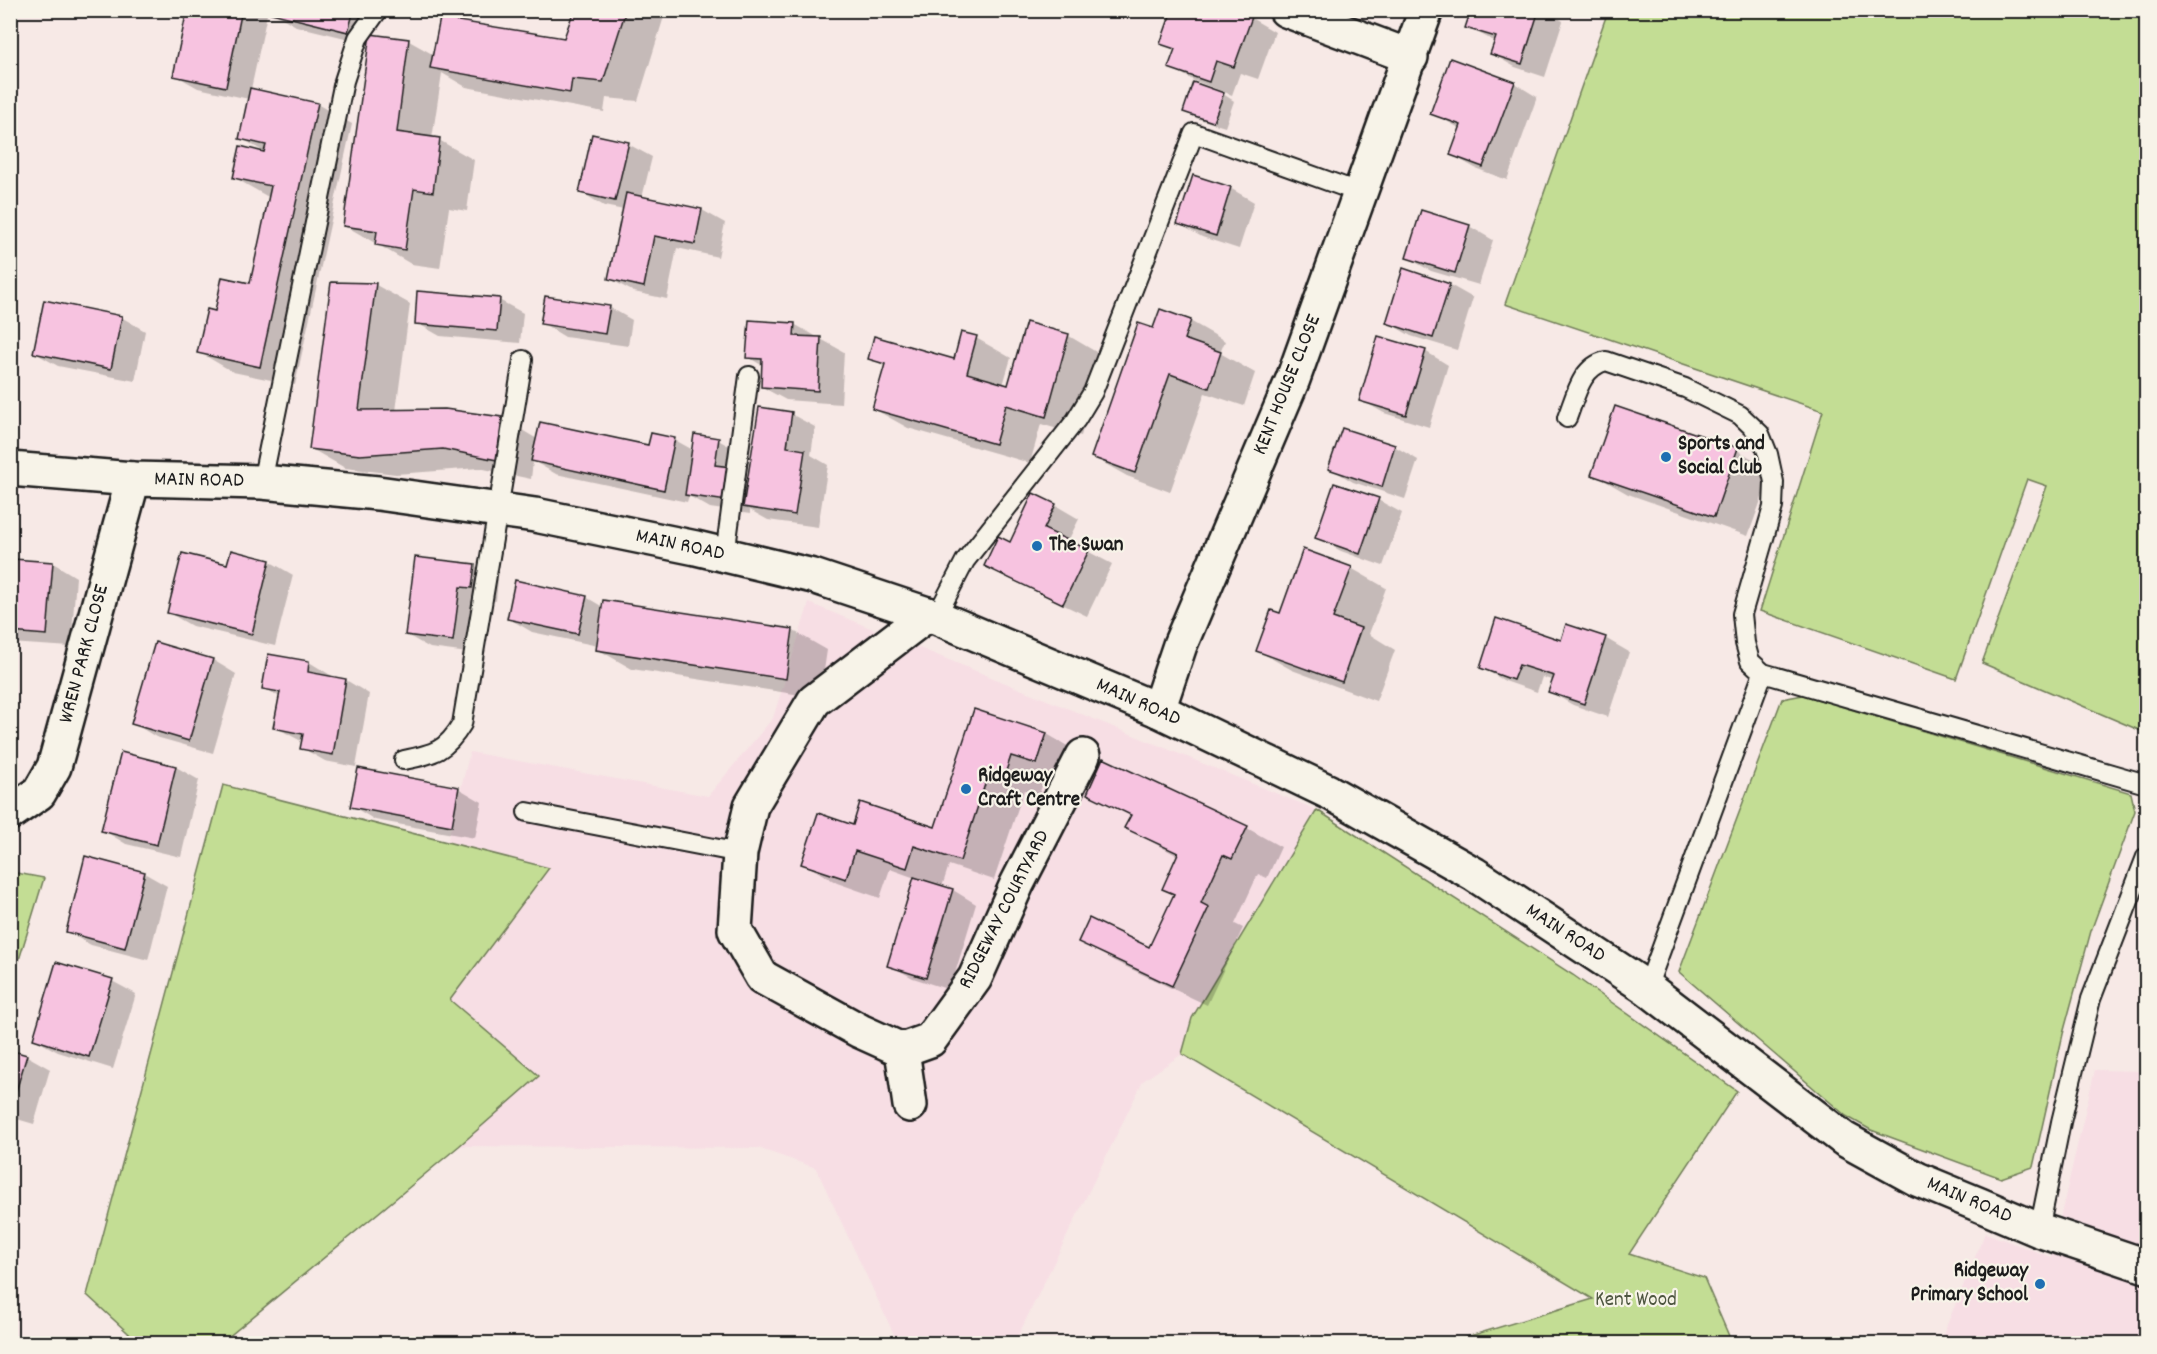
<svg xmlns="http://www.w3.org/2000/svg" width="2157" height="1354" font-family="Dekko,sans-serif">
<rect width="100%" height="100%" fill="#f7e9e6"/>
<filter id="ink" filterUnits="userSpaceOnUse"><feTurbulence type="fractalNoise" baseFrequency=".0167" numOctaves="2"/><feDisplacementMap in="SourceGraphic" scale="12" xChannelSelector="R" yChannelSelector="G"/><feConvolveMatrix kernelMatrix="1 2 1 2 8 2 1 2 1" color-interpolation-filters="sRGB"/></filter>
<g filter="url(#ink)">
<g fill="#f7dee4">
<polygon points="809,603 1317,810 1192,1018 1182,1054 1143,1081 1014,1344 898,1343 816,1168 758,1148 459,1146 539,1076 450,1000 549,868 447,843 470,752 708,796 773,718"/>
<polygon points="2095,1070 2146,1071 2146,1343 1939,1344 1985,1233 2051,1257"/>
</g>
<g fill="#c3dd94" stroke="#707c58" stroke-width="1.5">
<polygon points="1608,11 2146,11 2146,733 1982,663 2047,486 2027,479 1956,679 1760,611 1823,411 1505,304"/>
<polygon points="1803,695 2131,793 2135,811 2091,931 2063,1034 2033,1167 2001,1178 1871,1130 1846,1116 1679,972 1782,699"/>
<polygon points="223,785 549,868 450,1000 539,1076 459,1146 221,1343 139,1343 87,1295"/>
<polygon points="1317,810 1573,975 1737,1091 1629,1254 1704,1278 1732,1343 1702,1343 1697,1339 1684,1344 1447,1343 1593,1299 1182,1054 1192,1018"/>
<polygon points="11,872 44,878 11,986 10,872"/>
</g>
<g fill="#0003">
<polygon points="189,10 268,10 251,89 317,104 352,124 295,385 233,372 199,352 216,312 251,285 270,198 235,178 266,153 241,138 249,99 198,88 175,75"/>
<polygon points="273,10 370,10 379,16 374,36 409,41 434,55 566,40 576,10 666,10 638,101 606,98 604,112 466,87 442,73 432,139 439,140 474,160 467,211 449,208 440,268 411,264 344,225 370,44 296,26 272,12"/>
<polygon points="1472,10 1545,10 1563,21 1545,77 1515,67 1492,54 1496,42 1467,27"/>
<polygon points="1251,18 1275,32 1258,79 1240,73 1232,95 1193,80 1170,67 1176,51 1162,43"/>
<polygon points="1514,83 1537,97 1507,180 1475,168 1452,155 1461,129 1432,113"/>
<polygon points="1220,92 1234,101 1225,127 1196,118 1185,111"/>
<polygon points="628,144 652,157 642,198 702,210 725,223 718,257 677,248 667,299 634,292 610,279 624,210 604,206 581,192"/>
<polygon points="1230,188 1254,202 1239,249 1202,237 1179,224"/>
<polygon points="1469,226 1493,240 1479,285 1431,271 1408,258"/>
<polygon points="333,283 376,285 410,304 396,411 502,418 537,439 649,447 675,440 693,450 718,440 742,453 739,474 749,480 791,414 815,427 811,455 828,465 818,527 768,520 750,510 750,514 710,508 689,496 687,502 556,474 533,461 531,479 479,468 396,474 345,468 310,448"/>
<polygon points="1450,285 1473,298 1457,350 1411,336 1387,322"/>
<polygon points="499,300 523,313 520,343 440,336 417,323"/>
<polygon points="609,307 632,320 628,346 565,337 542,323"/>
<polygon points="10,315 16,318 10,347"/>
<polygon points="121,317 145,331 135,381 58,366 35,353"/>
<polygon points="1190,321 1225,341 1220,353 1255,373 1244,406 1205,393 1170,492 1127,476 1093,457 1154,330"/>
<polygon points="794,324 844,352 841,404 786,400 762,387 763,366 748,357"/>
<polygon points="1027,324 1069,336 1103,356 1081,436 1041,424 1030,463 908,428 874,409 886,367 870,358 955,361 976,338 1011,358 1003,385 1009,387"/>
<polygon points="1425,351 1448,365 1429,427 1384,413 1361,400"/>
<polygon points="1394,446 1418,460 1405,499 1353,482 1330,468"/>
<polygon points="1737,450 1772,470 1748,536 1628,494 1593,474"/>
<polygon points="1378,500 1402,513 1383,566 1341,551 1317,538"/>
<polygon points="1055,505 1079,519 1068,541 1112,564 1087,616 1009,579 986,565"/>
<polygon points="416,558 475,566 498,579 496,601 483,599 476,654 430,648 407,635"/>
<polygon points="15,561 53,563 76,577 71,647 10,643 10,593"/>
<polygon points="269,561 293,575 275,646 192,626 169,613"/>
<polygon points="1351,568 1386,588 1369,634 1395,650 1376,701 1292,670 1258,651 1281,615"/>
<polygon points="586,597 603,607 792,630 827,650 820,698 632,669 597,649 598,646 532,632 508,618"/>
<polygon points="1605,638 1629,652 1608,717 1573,705 1550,692 1554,681 1542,677 1537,692 1505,681 1482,668 1562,642"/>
<polygon points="156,644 213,660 236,674 213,753 156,737 133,723"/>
<polygon points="309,662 332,676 332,678 346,680 369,694 356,767 325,761 302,748 303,742 275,727 280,697 264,688"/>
<polygon points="975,711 1047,734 1081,754 1072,783 1046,774 1039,795 1024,790 994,880 949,865 942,887 953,890 976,904 950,990 913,978 889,965 915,878 890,869 880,898 837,883 803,863 854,826 936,829"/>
<polygon points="176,767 199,780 181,857 126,844 103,830"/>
<polygon points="458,788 482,802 475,838 375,820 352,806"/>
<polygon points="1089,793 1247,828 1281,847 1267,878 1258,874 1235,924 1243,928 1207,1005 1114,961 1080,941 1149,949 1175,895 1164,888 1178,856 1126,828 1132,817"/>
<polygon points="144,873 167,886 148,960 91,945 67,932"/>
<polygon points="112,981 136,994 113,1069 58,1052 34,1039"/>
<polygon points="10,1051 27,1056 50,1069 34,1124 10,1117"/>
</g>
<g fill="#f7c3e0" stroke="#1c1c1c" stroke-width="1.5">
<polygon points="187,10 242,10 226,87 173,76"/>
<polygon points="271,10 354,10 348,32 271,13"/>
<polygon points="574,10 626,10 603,82 572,79 570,93 430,68 440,18 564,38"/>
<polygon points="1172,10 1235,10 1252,17 1234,67 1216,61 1209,82 1168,68 1175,49 1160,44"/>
<polygon points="1471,10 1539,10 1522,64 1490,54 1496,37 1465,28"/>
<polygon points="370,34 409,39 397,132 440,138 433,192 414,189 405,250 375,245 377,231 343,226"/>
<polygon points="1450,58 1515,82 1483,167 1450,155 1461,125 1430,114"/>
<polygon points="1193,82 1224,93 1213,122 1183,112"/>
<polygon points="250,88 318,103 260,367 197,353 207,309 215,311 222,277 250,283 271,186 233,178 240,146 264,152 266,145 239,139"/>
<polygon points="592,134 629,142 615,201 579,193"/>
<polygon points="1193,175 1231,187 1216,236 1177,224"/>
<polygon points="626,193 702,209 695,244 654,236 644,287 608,279"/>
<polygon points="1421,210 1470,225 1455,273 1406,258"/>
<polygon points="1403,268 1450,284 1433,338 1386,323"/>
<polygon points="331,282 376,283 359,410 445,409 502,417 497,460 443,449 360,455 309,449"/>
<polygon points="417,291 500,298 497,331 415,324"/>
<polygon points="545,296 610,306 605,334 540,324"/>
<polygon points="44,300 122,316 111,369 33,353"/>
<polygon points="1160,309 1191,320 1184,339 1221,352 1209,388 1170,374 1135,473 1091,457 1138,323 1153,328"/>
<polygon points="749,320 795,323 794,336 821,337 818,391 761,387 762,359 746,358"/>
<polygon points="1026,322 1069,334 1046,417 1006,405 995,444 872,409 885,364 868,359 874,336 954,359 961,332 977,336 967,373 1008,385"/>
<polygon points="1378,336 1426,350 1406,415 1359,401"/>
<polygon points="1615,406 1738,448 1714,517 1591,475"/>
<polygon points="759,407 792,412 787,447 805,450 795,515 743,507"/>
<polygon points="540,422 648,445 651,433 675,438 664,490 531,461"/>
<polygon points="1342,428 1395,445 1382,487 1328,469"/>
<polygon points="694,434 719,438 715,465 731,467 727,501 685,495"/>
<polygon points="1334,483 1379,498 1360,554 1315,538"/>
<polygon points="1033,493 1056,504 1044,529 1089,550 1063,604 984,566 998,536 1010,542"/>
<polygon points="1303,549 1352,567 1333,618 1361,628 1342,682 1256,651 1271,610 1280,613"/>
<polygon points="231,550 270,560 252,634 167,613 182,553 227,564"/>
<polygon points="415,557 475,564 472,588 460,587 453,641 405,635"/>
<polygon points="13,559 53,562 47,635 10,632 10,592"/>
<polygon points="515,580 587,596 578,634 507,619"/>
<polygon points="603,600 793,629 786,679 596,650"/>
<polygon points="1496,618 1561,640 1566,624 1606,637 1584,704 1548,692 1554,676 1519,665 1513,680 1480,668"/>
<polygon points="155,642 213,659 189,741 131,724"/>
<polygon points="268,654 309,661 308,672 346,679 333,755 300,749 303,734 273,728 280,692 262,689"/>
<polygon points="974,709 1047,733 1037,764 1011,756 1004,777 989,772 960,861 914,846 907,868 855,851 846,879 801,864 818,813 853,825 860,802 935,827"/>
<polygon points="121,752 176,766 157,845 101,831"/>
<polygon points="1103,758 1248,826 1232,859 1223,855 1201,903 1209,907 1172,986 1078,942 1089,918 1149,947 1174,894 1162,889 1178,853 1124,828 1131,815 1087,794"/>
<polygon points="358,768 459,787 452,826 350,807"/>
<polygon points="85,856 145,872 125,948 66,932"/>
<polygon points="914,877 953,889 926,978 887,966"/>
<polygon points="56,962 113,979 89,1057 33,1039"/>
<polygon points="10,1050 27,1055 10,1111"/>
</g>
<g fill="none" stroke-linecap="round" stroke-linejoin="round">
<g stroke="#1c1c1c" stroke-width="22">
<g id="service">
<path d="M 1567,418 C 1576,395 1581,367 1606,361 L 1685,388 L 1740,415 L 1760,434 L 1768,454 L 1774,482 L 1773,507 L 1742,614 L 1745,643 L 1750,661 L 1763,673 L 2146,784"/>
<polyline points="262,482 344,81 358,38 378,10"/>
<polyline points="725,555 749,376"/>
<polyline points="936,617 965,561 1076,420 1093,392 1194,133 1361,193"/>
<path d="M 404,760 C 434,754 446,751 462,724 L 523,360"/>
<polyline points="527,812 740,853"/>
<polyline points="1647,988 1763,673"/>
<polyline points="2039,1230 2061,1122 2091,999 2146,857"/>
</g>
</g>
<g stroke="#1c1c1c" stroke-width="38">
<g id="minor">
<polyline points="1286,10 1411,57"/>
<polyline points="928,614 814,701 751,806 740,853 735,930 762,977 860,1031 902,1050 930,1040 975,978 1017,884 1083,756"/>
<polyline points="1158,710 1180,645 1293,379 1426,10"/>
<polyline points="10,813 39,793 54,767 133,479"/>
<polyline points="902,1050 910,1105"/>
</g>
</g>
<g stroke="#1c1c1c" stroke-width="38">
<polyline id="tertiary" points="10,469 133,479 262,482 378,493 535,515 696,548 813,576 936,617 1158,710 1329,792 1474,874 1647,988 1844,1139 1917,1179 1980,1205 2039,1230 2146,1266"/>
</g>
<use href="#service" stroke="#f7f3e8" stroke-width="18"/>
<use href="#minor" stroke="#f7f3e8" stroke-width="33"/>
<use href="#tertiary" stroke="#f7f3e8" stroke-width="33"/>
</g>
</g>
<g fill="#1f6fb2" stroke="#f7f3e8" stroke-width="2">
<circle cx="1666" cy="457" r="6"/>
<circle cx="1037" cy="546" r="6"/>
<circle cx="966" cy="789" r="6"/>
<circle cx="2040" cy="1284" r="6"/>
</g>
<g text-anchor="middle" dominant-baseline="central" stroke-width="4.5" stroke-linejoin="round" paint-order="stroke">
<g font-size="21" fill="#1c1c1c" stroke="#f7f3e8">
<text transform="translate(1288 385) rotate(-68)">KENT HOUSE CLOSE</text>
<text transform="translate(199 481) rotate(1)">MAIN ROAD</text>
<text transform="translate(680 546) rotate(12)">MAIN ROAD</text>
<text transform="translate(85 654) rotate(-75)">WREN PARK CLOSE</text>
<text transform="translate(1138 703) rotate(24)">MAIN ROAD</text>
<text transform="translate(1005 910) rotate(-63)">RIDGEWAY COURTYARD</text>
<text transform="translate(1565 934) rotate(33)">MAIN ROAD</text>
<text transform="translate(1969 1201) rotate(23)">MAIN ROAD</text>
</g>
<g font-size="21" font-weight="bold" fill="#1c1c1c" stroke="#f7f3e8" text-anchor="start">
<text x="1678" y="445">Sports and<tspan x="1678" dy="24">Social Club</tspan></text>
<text x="1049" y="546">The Swan</text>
<text x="978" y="777">Ridgeway<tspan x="978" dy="24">Craft Centre</tspan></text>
<text x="2028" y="1272" text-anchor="end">Ridgeway<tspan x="2028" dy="24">Primary School</tspan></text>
</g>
<g font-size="21" fill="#4e5640" stroke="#f7f3e8">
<text x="1636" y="1301">Kent Wood</text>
</g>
</g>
<rect width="2157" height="1354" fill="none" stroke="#f7f3e8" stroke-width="36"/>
<rect x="18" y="18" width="2121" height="1318" fill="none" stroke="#1c1c1c" stroke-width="2" filter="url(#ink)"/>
</svg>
